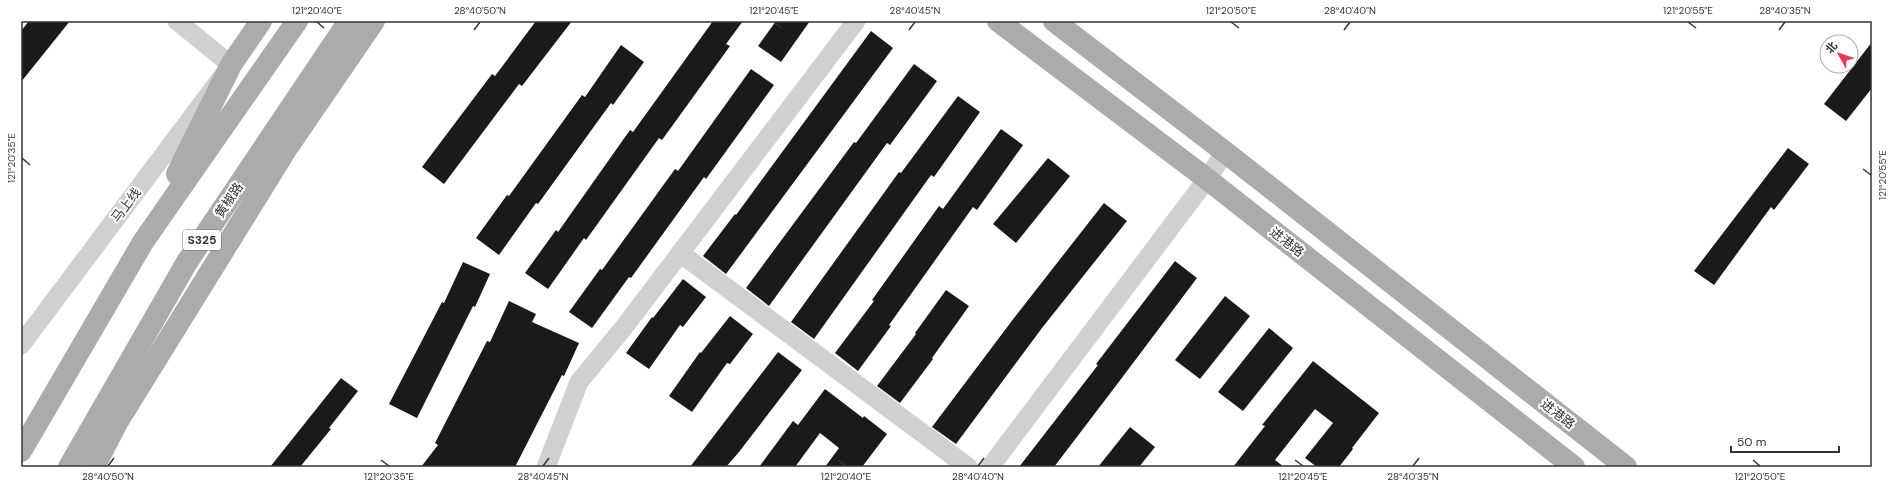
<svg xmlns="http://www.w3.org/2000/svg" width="1893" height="488" font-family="'DM Sans','Noto Sans SC',sans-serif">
<rect width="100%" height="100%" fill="#fff"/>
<g fill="#1a1a1a">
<polygon points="29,21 70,21 21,82 21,31"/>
<polygon points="536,21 572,21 522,86 519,84 444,184 422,167 492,74 495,76"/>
<polygon points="713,21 743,21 726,44 730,46 662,140 659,138 586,240 584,238 548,289 525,273 556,230 558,232 630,130 633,132"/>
<polygon points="776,21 810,21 781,62 758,46"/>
<polygon points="871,31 893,48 726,274 703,256 735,214 736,215"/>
<polygon points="1872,42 1872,88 1846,121 1824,104"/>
<polygon points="621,45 644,62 613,105 611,103 538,204 536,203 499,255 476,238 507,195 509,196 582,95 585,97"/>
<polygon points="914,64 937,81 890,145 887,143 769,306 746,288 854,142 856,143"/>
<polygon points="751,69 774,85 706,179 704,177 631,278 629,277 592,328 569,312 600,269 602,270 675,169 678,171"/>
<polygon points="958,96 980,112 934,177 931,175 814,339 791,322 899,172 901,173"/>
<polygon points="1001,129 1023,145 977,210 973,207 889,325 891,326 858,371 835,353 874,301 872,300 939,206 943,209"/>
<polygon points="1788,148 1809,164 1774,210 1771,207 1714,285 1694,271"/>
<polygon points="1048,158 1070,176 1016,243 993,224"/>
<polygon points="1104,203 1127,221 1042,328 956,444 932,427 1014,318"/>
<polygon points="1175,261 1197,278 1115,387 1054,467 1019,467 1098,365 1096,364"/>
<polygon points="463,262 490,274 475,307 473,306 417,418 389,404 442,302 444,303"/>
<polygon points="683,279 706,297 683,327 680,325 649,369 626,353 652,317 653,318"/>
<polygon points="946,290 969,306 932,358 933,359 900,403 877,386 916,334 915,333"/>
<polygon points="1225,296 1250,316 1200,379 1175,360"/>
<polygon points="509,301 536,314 532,322 579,343 564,376 562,375 515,467 421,467 438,445 435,443 487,341 490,342"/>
<polygon points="730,316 753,334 730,364 727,363 692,412 669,396 700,352 701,353"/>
<polygon points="1269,328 1293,348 1243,411 1218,392"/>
<polygon points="778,352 802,370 739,452 726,467 690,467"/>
<polygon points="1313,361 1379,413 1352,448 1353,449 1339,467 1317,467 1305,458 1333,423 1315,409 1275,460 1284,467 1233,467 1265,426 1262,425"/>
<polygon points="341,378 358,391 329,428 331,429 300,467 270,467"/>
<polygon points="825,389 863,418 864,416 887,434 862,467 825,467 839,448 820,433 795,467 759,467 793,421 798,425"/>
<polygon points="1130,427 1155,447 1139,467 1098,467"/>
</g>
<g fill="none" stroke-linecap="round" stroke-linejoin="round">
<g stroke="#d0d0d0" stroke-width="19">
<polyline points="680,253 968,467"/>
<polyline points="21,345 231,65 177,21"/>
<polyline points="546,467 579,382 625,326 856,21"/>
<polyline points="990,467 1207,179 1225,152"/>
</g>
<g stroke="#ababab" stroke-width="22">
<polyline points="998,21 1207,179 1574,467"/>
<polyline points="1054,21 1225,152 1626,467"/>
<polyline points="177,174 231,65 261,21"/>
<polyline points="21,451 143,242 297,21"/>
<polyline points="69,467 187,262 349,21"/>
<polyline points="94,467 118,421 287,148 374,21"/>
</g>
</g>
<path fill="none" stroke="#333" stroke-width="1.5" d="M 317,22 L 324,28M 774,22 L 782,28M 1231,22 L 1239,28M 1688,22 L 1696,28M 474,30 L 480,22M 909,30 L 915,22M 1344,30 L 1350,22M 1779,30 L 1785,22M 22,158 L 30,165M 1863,169 L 1871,175M 381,460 L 389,466M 838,460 L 846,466M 1295,460 L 1303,466M 1753,460 L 1760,466M 108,466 L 114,458M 543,466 L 549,458M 978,466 L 984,458M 1413,466 L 1419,458"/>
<g text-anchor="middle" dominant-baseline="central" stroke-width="4" stroke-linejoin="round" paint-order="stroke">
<rect fill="#fff" stroke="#707070" stroke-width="1" x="183" y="230" width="38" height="20" rx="3"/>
<g font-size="12" font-weight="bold" fill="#333">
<text x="202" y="240">S325</text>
</g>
<g font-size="13" fill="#333" stroke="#fff">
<text transform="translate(229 200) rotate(-56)">黄椒路</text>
<text transform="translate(126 205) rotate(-53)">马上线</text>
<text transform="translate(1287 242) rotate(38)">进港路</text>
<text transform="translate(1558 414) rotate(38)">进港路</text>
</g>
</g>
<rect width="1893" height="488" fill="none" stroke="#ffffff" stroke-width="44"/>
<g transform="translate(1839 54) rotate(310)"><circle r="19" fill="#ffffff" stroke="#adadad"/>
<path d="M0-3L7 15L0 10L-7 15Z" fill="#e43a5b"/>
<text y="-6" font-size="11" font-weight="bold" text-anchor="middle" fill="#333333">北</text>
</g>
<path d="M1731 446v6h108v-6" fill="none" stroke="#333333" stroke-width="2"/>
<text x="1737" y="446" font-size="12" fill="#333333" stroke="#ffffff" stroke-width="3" paint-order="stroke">50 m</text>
<rect x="22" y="22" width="1849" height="444" fill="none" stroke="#333" stroke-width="1.5"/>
<g font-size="10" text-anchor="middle" fill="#333">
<text x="317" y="14">121°20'40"E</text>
<text x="480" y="14">28°40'50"N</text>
<text x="774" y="14">121°20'45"E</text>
<text x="915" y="14">28°40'45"N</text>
<text x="1231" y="14">121°20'50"E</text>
<text x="1350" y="14">28°40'40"N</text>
<text x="1688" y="14">121°20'55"E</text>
<text x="1785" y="14">28°40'35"N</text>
<text transform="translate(11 158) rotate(-90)" y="4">121°20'35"E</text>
<text transform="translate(1882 175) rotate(-90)" y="4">121°20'55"E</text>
<text x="108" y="480">28°40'50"N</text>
<text x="389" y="480">121°20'35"E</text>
<text x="543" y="480">28°40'45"N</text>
<text x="846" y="480">121°20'40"E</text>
<text x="978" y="480">28°40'40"N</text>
<text x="1303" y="480">121°20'45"E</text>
<text x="1413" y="480">28°40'35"N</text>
<text x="1760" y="480">121°20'50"E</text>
</g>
</svg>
